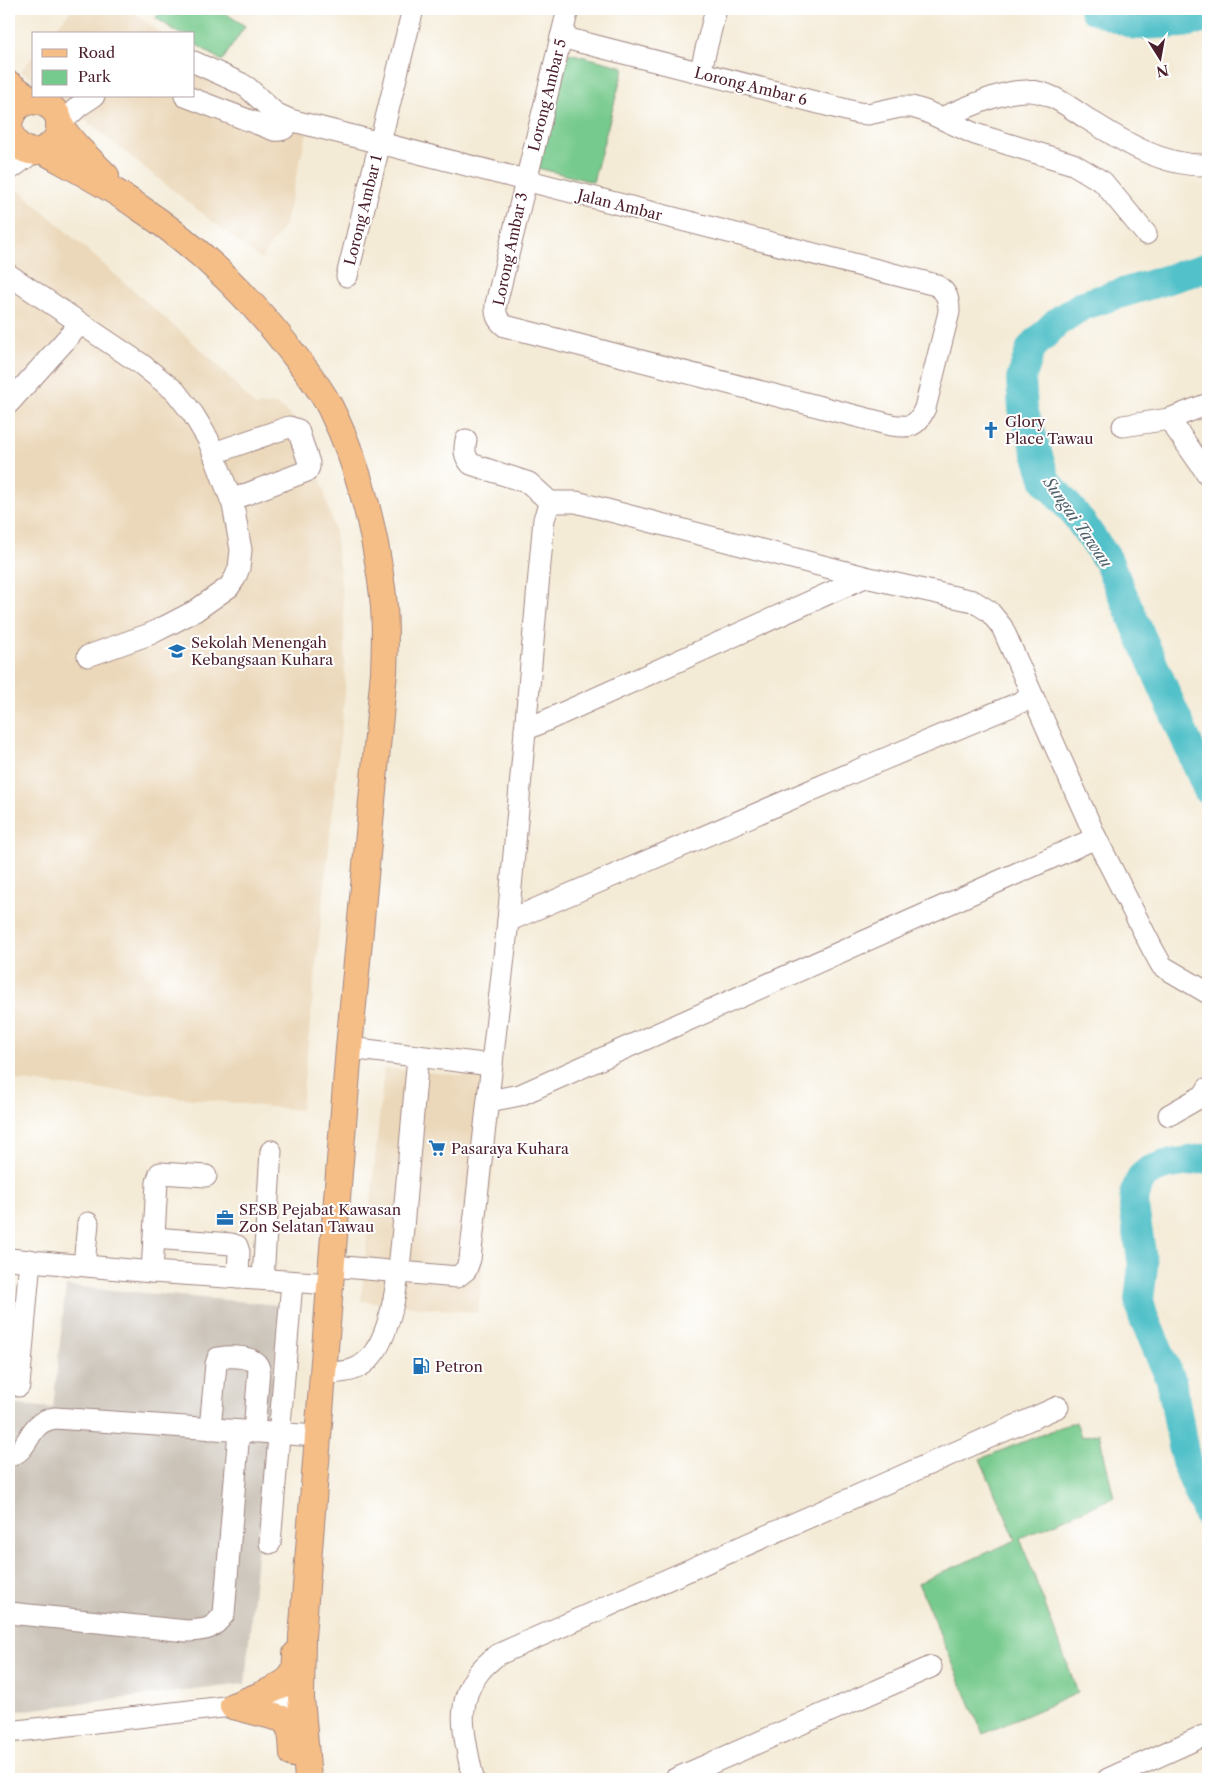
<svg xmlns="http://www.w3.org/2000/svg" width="1217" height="1788" font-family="'Libre Caslon Text',serif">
<rect width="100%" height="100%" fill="#fff"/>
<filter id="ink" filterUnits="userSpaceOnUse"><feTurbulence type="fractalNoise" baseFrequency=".02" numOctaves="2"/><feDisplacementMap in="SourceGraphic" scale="10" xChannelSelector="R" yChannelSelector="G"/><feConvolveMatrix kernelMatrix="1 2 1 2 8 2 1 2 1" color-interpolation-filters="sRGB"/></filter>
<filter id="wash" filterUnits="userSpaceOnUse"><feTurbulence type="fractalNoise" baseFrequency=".0096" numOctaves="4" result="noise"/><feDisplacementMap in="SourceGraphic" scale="20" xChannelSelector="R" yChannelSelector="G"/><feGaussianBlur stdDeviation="1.12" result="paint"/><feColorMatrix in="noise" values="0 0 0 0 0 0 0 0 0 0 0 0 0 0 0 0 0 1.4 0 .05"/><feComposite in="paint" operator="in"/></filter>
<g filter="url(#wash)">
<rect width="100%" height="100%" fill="#f4ebd7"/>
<g fill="#ebd8ba">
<polygon points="72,9 130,9 162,34 51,34"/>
<polygon points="194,54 307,133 284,227 261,260 54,96 194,96"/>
<polygon points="34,55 34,81 21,71"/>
<polygon points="18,189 217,364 255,406 277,404 301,425 318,468 335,533 344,609 345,693 301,1110 9,1080 9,198"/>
<polygon points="384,1068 501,1079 478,1313 361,1301"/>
</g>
<polygon fill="#cbc3b8" points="66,1286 280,1305 245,1684 9,1712 9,1404 53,1408"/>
<g fill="#77ca8d" stroke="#60745c">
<polygon points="162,9 219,9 245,26 222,61 194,43 194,34 180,34 156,18"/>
<polygon points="569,53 624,67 593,182 538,168"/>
<polygon points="1076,1421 1081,1437 1099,1433 1114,1497 1020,1538 1078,1693 983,1734 918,1583 1016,1540 980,1459"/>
</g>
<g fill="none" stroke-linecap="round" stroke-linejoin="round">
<g stroke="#53c1c9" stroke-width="30">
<polyline points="1094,9 1136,25 1183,23 1208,18"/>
<polyline points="1208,267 1083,305 1057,322 1031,348 1021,379 1023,409 1046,481 1075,514 1107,559 1208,790"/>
<polyline points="1208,1158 1165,1165 1149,1171 1142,1177 1135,1192 1134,1207 1143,1266 1139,1300 1143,1316 1171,1380 1186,1462 1208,1515"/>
</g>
</g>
</g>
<g filter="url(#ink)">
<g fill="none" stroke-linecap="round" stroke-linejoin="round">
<g stroke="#9f8581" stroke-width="23">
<g id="minor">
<polyline points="561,37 858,113 868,114 900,107 912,107 925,111 975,134 1073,164 1103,182 1146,234"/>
<path d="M 194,62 L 240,83 L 248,88 L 275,113 L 290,120 L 936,285 C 947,292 949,299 949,312 L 925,408 C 917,427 910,428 891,425 L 505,326 C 497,320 495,314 496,304 L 568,9"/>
<polyline points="700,73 716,9"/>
<path d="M 185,96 L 274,130 C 284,131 286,128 290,120"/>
<path d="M 941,118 C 965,109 1001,90 1028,91 C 1049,91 1068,106 1086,118 C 1122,141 1163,167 1208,165"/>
<polyline points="59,125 79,106 94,96"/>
<polyline points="9,170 35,151"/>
<polyline points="9,275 141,364 175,391 193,414 208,439 233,505 241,550 239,568 235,578 229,587 195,611 168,625 150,634 88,656"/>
<polyline points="347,276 413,9"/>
<polyline points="9,403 80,324"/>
<polyline points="1169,419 1208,475"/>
<polyline points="1123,426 1169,419 1208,404"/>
<path d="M 466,440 C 464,450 464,456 471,464 L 529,483 L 550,502 L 576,502 L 865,577 L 973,601 L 989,611 L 1002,627 L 1096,838 L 1153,950 L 1162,966 L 1208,993"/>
<polyline points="214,453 289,427 298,430 309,463 309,467 307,471 231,500"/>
<polyline points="525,730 865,577"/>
<polyline points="508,921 870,765 1033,697"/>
<polyline points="349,1048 492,1065"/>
<polyline points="489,1101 520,1095 1096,838"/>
<polyline points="1169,1115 1204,1095 1208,1088"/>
<polyline points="154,1238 231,1244 237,1246 239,1252 238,1278"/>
<polyline points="9,1259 152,1272 331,1284"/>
<polyline points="84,1265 88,1223"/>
<polyline points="333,1266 457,1277 466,1270 470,1259 508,921 544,519 550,502"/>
<polyline points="152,1272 157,1182 160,1173 206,1176"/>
<polyline points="263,1279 271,1151"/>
<path d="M 323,1373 C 344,1372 359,1373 373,1354 C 399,1321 402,1235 406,1192 C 410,1147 414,1101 418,1056"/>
<polyline points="19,1386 30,1260"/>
<path d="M 210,1429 L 216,1364 L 218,1358 C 230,1356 256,1355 259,1369 L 254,1432"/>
<path d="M 9,1456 C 32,1450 26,1422 55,1418 L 317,1436"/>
<polyline points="270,1543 292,1282"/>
<path d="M 9,1613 L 187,1631 C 206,1630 212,1630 224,1614 L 239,1431"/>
<polyline points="9,1732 301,1698"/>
<path d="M 473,1779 C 466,1741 452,1705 480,1671 C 485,1665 491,1660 497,1655 L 1058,1407"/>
<polyline points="675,1779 931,1667"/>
<polyline points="1108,1779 1203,1736"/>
</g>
</g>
<g stroke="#9f8581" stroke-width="28">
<g id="major">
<polyline points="9,84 33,101"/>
<polyline points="59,125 77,147 106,176"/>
<path d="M 9,126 C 14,83 73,102 57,137 C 53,144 47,149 39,151 C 24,154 11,142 9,127"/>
<path d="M 42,150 C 74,168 107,185 137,206 C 196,245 248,295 291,351 C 305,369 319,386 330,407 C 358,463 374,526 382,588 C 386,616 385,644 384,672 L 349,1048 L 302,1637 L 301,1698 L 308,1779"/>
<path d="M 233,1706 L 283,1719 C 293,1728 292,1741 293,1754"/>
<path d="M 233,1706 C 249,1699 284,1689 293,1674 C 296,1668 296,1660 296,1654"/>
</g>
</g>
<use href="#minor" stroke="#fff" stroke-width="21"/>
<use href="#major" stroke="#f6be87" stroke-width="26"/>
</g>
</g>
<defs>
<g id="church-bare" transform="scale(1.35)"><path d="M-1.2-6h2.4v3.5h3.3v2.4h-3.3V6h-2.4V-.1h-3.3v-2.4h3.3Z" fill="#1f6fb2" stroke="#fff" stroke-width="2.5" paint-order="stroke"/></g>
<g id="school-bare" transform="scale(1.35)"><path d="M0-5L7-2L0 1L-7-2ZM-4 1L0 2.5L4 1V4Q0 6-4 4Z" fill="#1f6fb2" stroke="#fff" stroke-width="2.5" paint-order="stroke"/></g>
<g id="supermarket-bare" transform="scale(1.35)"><path d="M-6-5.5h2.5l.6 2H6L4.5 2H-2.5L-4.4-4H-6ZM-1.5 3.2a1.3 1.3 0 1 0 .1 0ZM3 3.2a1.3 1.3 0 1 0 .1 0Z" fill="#1f6fb2" stroke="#fff" stroke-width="2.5" paint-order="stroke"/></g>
<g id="office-bare" transform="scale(1.35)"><path d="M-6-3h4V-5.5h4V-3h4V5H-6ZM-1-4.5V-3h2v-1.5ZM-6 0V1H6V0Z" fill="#1f6fb2" stroke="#fff" stroke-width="2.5" paint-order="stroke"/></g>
<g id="fuel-bare" transform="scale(1.35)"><path d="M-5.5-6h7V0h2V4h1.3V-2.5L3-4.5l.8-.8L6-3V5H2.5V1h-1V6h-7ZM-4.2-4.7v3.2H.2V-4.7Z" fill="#1f6fb2" stroke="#fff" stroke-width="2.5" paint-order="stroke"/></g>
</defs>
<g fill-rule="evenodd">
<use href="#church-bare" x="991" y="430"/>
<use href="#school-bare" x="177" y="651"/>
<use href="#supermarket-bare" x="437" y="1148"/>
<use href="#office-bare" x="225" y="1218"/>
<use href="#fuel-bare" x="421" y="1366"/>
</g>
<g text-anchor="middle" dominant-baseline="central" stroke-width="4" stroke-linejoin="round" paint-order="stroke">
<g font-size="15" fill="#4a1f2b" stroke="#fff">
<text transform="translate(751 86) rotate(14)">Lorong Ambar 6</text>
<text transform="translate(547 95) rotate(-76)">Lorong Ambar 5</text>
<text transform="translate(620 205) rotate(14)">Jalan Ambar</text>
<text transform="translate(363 210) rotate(-76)">Lorong Ambar 1</text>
<text transform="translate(510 249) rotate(-78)">Lorong Ambar 3</text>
</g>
<g font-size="15" fill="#4a1f2b" stroke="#fff" text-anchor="start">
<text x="1005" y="421">Glory<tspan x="1005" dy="17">Place Tawau</tspan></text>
<text x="191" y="642">Sekolah Menengah<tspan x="191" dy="17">Kebangsaan Kuhara</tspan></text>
<text x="451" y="1148">Pasaraya Kuhara</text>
<text x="239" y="1209">SESB Pejabat Kawasan<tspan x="239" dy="17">Zon Selatan Tawau</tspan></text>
<text x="435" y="1366">Petron</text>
</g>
<g font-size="16" font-style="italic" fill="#4e606a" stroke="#fff">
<text transform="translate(1078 522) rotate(55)">Sungai Tawau</text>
</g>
</g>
<rect width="1217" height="1788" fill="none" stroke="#fff" stroke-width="30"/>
<rect x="32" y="32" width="162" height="65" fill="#ffffff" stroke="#b7a5aa"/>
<rect x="42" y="49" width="25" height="8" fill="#f6be87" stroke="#b7a5aa"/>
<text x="78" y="58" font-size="15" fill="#4a1f2b">Road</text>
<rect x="42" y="70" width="25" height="15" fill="#77ca8d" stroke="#b7a5aa"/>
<text x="78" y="82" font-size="15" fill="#4a1f2b">Park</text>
<g transform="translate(1160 58) rotate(169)" stroke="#ffffff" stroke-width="4" paint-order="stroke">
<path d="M0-4L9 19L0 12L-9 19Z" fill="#4a1f2b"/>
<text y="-8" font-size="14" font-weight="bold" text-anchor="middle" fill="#4a1f2b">N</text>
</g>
</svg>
